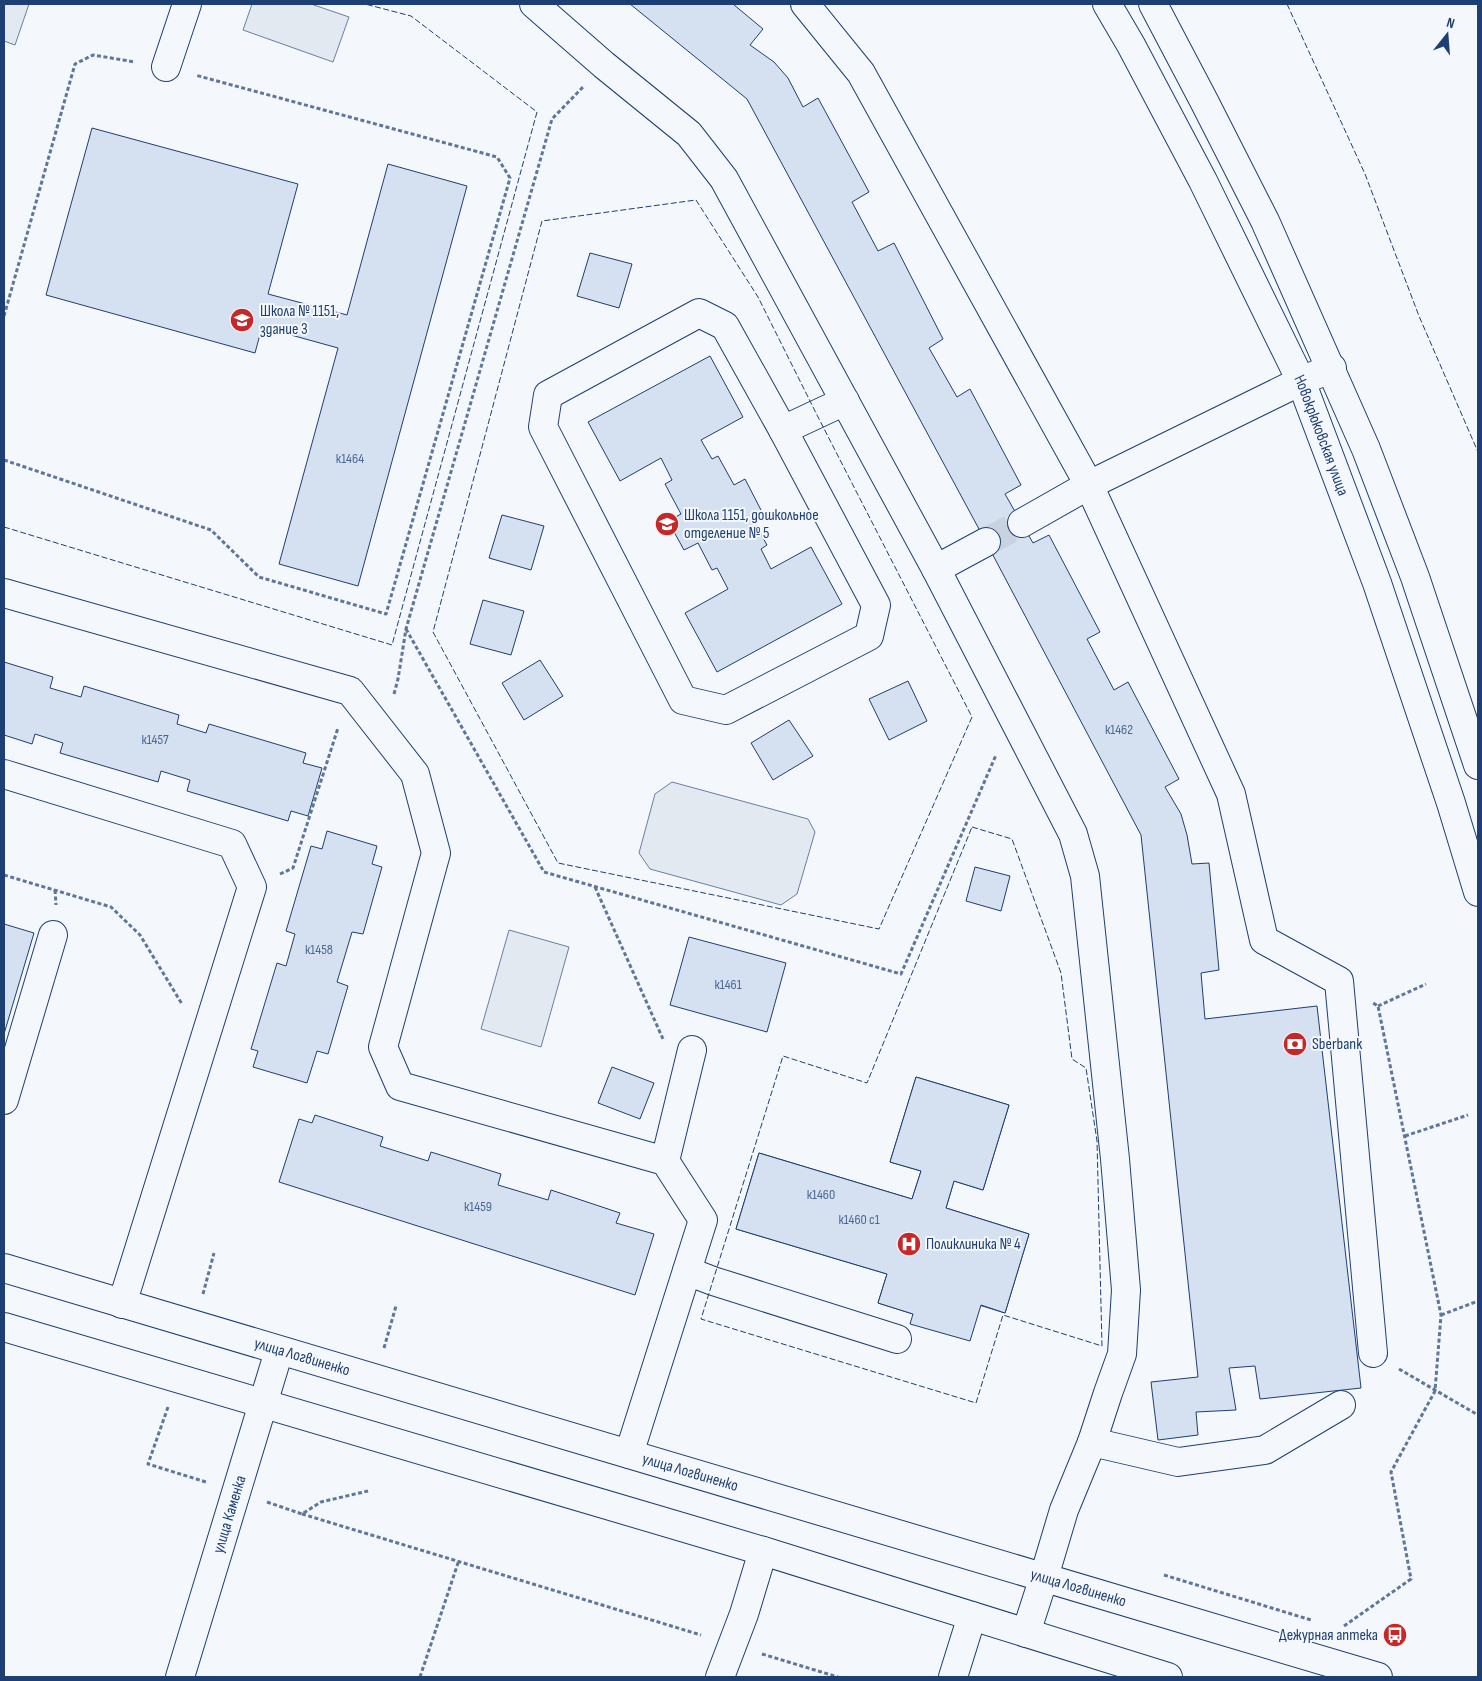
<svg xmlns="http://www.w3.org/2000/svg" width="1482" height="1681" font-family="'Sofia Sans Condensed',sans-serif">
<rect width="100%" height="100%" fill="#f4f7fb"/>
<g fill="#e3e9f0" stroke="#687fa3">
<polygon points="4,4 29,4 15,45 4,41"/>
<polygon points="252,4 311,4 349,17 333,62 243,30"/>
<polygon points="672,782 808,819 815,832 797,894 781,905 650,869 639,853 655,794"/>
<polygon points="509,930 569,947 541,1047 481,1029"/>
</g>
<g fill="#d5e0f0" stroke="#1d3f73">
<polygon points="630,4 733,4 763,29 750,45 774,62 788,78 803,107 818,98 869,192 852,202 878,251 894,243 943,339 929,348 957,397 970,389 1021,485 1005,494 1033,543 1049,535 1100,632 1087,639 1114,690 1128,682 1179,779 1165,787 1181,814 1187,835 1192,864 1209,863 1219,970 1201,973 1205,1019 1317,1006 1361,1388 1260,1399 1255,1366 1229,1368 1236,1410 1196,1412 1198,1435 1158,1440 1151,1382 1198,1377 1141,835 986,542 747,99"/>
<polygon points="92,128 298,184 268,294 347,315 388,164 467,186 358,586 279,564 338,348 262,327 255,353 46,295"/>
<polygon points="590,253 632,264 619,308 577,296"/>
<polygon points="710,356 743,417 701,440 712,459 718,456 734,485 745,479 762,512 752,518 767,545 761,549 771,569 811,547 842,604 717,672 685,613 728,589 717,568 712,570 698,543 684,550 668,521 681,514 665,484 672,480 661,458 620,481 588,422"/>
<polygon points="502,515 544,526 531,570 489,558"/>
<polygon points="483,600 524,611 511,655 470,644"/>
<polygon points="540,660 563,696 524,720 502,683"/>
<polygon points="4,662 53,677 50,688 81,697 84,686 179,715 177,724 206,733 209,724 306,753 303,763 322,768 308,816 291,811 288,821 187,791 190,780 161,771 158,782 60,753 63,743 35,734 32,744 4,735"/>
<polygon points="908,681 927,721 889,740 869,699"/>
<polygon points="789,720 813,756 773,780 751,743"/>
<polygon points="327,831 377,846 372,864 382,867 363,934 352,932 337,982 348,986 328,1054 317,1051 307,1083 253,1067 258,1051 251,1049 277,963 286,966 295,934 286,931 311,846 322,849"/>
<polygon points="975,867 1010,876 1001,911 966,901"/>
<polygon points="4,924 34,933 4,1034"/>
<polygon points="689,937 786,963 767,1032 670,1005"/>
<polygon points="612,1067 654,1083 640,1119 598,1103"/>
<polygon points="916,1077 1009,1105 983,1190 954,1181 946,1208 1029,1234 1005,1313 921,1287 913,1314 878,1303 887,1274 736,1229 759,1153 912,1199 921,1171 890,1162"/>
<polygon points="916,1077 1009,1105 983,1190 954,1181 946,1208 1029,1234 1005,1313 981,1305 970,1341 910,1324 913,1314 878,1303 887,1274 736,1229 759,1153 912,1199 921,1171 890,1162"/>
<polygon points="315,1115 383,1137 380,1146 428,1161 431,1152 501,1174 498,1185 548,1200 551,1190 620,1213 616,1223 654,1234 635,1295 279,1182 299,1119 312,1123"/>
</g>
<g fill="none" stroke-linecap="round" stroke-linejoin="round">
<polyline stroke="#c9d2e0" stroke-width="28" stroke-dasharray="28 14" stroke-linecap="butt" points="986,542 1022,523"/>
<g stroke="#1d3f73" stroke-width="30">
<g id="minor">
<polyline points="534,4 604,65 689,134 724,179 936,569 1073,834 1085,876 1115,1159 1126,1290 1122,1354 1108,1393 1092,1442 1064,1510 1044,1577"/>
<polyline points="805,4 861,73 1089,485 1231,794 1264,940 1339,981 1373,1353"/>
<polyline points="166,67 187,4"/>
<polygon points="699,313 725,326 783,430 876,605 869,636 726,710 683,700 543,427 548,395"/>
<polyline points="783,430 845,401"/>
<polyline points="1022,523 1089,485 1301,381 1332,368"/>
<polyline points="936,569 986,542"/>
<polyline points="4,593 350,691 415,774 436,853 383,1047 400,1086 665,1161 703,1220 629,1454"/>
<polyline points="4,774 232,844 252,887 122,1304"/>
<polyline points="4,1100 53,935"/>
<polyline points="665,1161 692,1050"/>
<polyline points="687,1271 713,1281 897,1339"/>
<polyline points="1092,1442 1178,1462 1265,1450 1341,1405"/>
<polyline points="720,1677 744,1614 763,1551"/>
<polyline points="953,1677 972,1616"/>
</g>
</g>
<g stroke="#1d3f73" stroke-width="30">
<g id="major">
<path id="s1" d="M 1107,4 L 1131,45 L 1203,181 L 1301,381 L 1377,583 L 1451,803 L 1478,892"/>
<polyline points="1153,4 1204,101 1265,221 1366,449 1415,577 1478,765"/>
<path id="s2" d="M 4,1268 L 1378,1677"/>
<polyline points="4,1327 763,1551 1168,1677"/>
<polyline points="1026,1633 1044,1577"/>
<path id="s3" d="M 180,1677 L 279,1351"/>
</g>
</g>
<g stroke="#5e769c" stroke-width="3" stroke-dasharray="4 2.5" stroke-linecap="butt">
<polyline points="4,316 75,64 93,55 135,62"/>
<polyline points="4,460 211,530 259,577 386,614 510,178 497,157 195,75"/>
<polyline points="406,629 544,872 901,974 996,755"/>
<polyline points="394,694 398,679 406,629 552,119 583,87"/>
<polyline points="280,874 293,868 338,728"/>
<polyline points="4,875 111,907 140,935 182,1004"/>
<polyline points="595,887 663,1039"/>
<polyline points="55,890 56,905"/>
<polyline points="1378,1006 1426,984"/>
<polyline points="1405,1136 1468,1115"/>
<polyline points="203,1294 214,1253"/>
<polyline points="1441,1315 1478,1301"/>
<polyline points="384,1348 396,1306"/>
<polyline points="1399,1369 1478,1415"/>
<polyline points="168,1407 148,1464 206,1482"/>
<polyline points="267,1502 302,1514 321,1502 368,1491"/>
<polyline points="302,1514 701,1635"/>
<polyline points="1164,1575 1311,1620"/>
<polyline points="1344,1626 1411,1579 1391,1472 1435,1391 1441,1315 1378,1006 1373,1003"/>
<polyline points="762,1654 838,1677"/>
<polyline points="420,1677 459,1560"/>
</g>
<use href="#minor" stroke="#f4f7fb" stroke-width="28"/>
<use href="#major" stroke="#f4f7fb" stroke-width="28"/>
<g stroke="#1d3f73" stroke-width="1" stroke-dasharray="6 2.5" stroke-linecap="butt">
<polyline points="1287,4 1365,174 1419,316 1478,452"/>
<polygon points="696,200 758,297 817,415 972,717 879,929 558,863 433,632 542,221"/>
<polyline points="4,527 392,645 537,112 411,16 365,4"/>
<polygon points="972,827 1012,839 1061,973 1072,1059 1086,1068 1097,1141 1102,1346 1003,1315 976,1403 701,1319 783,1056 867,1083"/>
</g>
</g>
<defs>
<g id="school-disc" transform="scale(1.25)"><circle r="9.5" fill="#c62828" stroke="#f4f7fb"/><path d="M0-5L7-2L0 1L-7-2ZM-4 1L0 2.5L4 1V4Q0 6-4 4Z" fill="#fff"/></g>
<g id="bank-disc" transform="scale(1.25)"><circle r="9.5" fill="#c62828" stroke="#f4f7fb"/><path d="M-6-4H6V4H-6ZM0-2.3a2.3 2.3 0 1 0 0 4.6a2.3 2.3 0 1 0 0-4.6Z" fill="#fff"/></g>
<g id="hospital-disc" transform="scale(1.25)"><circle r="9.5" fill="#c62828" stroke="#f4f7fb"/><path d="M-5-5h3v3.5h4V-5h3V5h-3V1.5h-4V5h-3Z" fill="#fff"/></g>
<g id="bus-disc" transform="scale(1.25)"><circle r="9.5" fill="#c62828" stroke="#f4f7fb"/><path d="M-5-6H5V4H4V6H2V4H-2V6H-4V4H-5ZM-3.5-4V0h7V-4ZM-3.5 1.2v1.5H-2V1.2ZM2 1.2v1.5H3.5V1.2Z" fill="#fff"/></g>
</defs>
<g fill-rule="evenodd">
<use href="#school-disc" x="242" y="320"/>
<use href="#school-disc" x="667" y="524"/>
<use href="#bank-disc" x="1295" y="1044"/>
<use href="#hospital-disc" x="909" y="1244"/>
<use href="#bus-disc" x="1395" y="1635"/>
</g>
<g text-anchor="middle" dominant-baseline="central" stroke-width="4" stroke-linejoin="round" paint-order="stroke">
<g font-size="14" fill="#4b6792">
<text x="350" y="458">к1464</text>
<text x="1119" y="729">к1462</text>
<text x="155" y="739">к1457</text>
<text x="319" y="949">к1458</text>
<text x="728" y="984">к1461</text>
<text x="821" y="1194">к1460</text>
<text x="478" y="1206">к1459</text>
<text x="859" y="1219">к1460 с1</text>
</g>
<g font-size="16" fill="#1d3f73" stroke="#f4f7fb" text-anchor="start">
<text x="260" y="311">Школа № 1151,<tspan x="260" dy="18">здание 3</tspan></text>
<text x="684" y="515">Школа 1151, дошкольное<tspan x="684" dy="18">отделение № 5</tspan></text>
<text x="1312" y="1044">Sberbank</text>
<text x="926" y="1244">Поликлиника № 4</text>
<text x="1378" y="1635" text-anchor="end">Дежурная аптека</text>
</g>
<g font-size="16" fill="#1d3f73" stroke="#f4f7fb">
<text stroke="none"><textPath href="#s1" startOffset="482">Новокрюковская улица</textPath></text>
<text stroke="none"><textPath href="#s2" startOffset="311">улица Логвиненко</textPath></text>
<text stroke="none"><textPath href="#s2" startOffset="716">улица Логвиненко</textPath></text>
<text stroke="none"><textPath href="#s3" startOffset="170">улица Каменка</textPath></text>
<text stroke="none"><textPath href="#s2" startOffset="1121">улица Логвиненко</textPath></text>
</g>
</g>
<rect width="1482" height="1681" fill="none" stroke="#1d3f73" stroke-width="10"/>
<g transform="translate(1447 35) rotate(17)" stroke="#f4f7fb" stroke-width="4" paint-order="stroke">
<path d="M0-4L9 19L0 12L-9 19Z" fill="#1d3f73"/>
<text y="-8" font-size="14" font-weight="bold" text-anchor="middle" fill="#1d3f73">N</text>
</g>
</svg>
